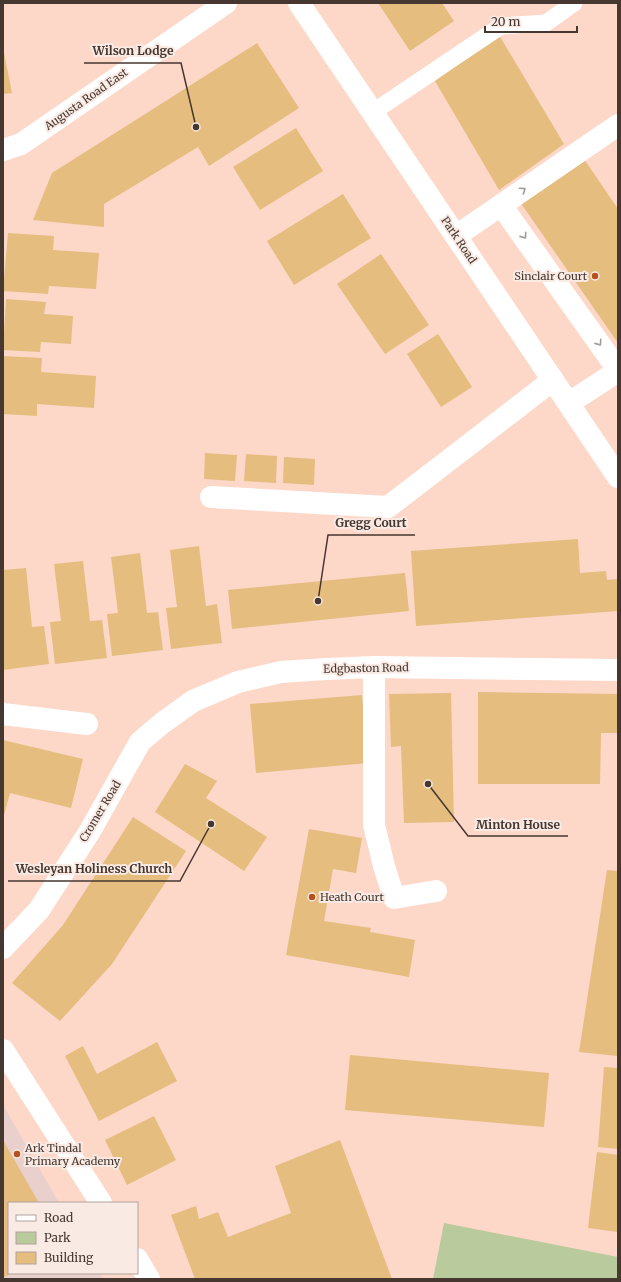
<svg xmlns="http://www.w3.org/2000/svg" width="621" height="1282" font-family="Merriweather,serif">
<rect width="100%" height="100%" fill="#fdd7c8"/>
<polygon fill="#ead0cc" points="3,1105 59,1203 9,1203 9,1273 100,1273 103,1279 3,1279"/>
<polygon fill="#b9ca9c" points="444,1223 618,1257 618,1279 433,1279"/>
<g fill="#e5bd7f">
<polygon points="378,3 442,3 454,21 410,51"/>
<polygon points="499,35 564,144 499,190 435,81"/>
<polygon points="257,43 299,108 209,166 198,147 104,204 104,227 33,220 52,173"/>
<polygon points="3,48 12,93 3,94"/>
<polygon points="296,128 323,171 260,210 233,167"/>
<polygon points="584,159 618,209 618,343 520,202"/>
<polygon points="343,194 371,238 294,285 267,241"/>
<polygon points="8,233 54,236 53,250 99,253 96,289 49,286 48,294 3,291"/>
<polygon points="381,254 429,325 385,354 337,284"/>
<polygon points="6,299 46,302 44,314 73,316 71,344 41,342 40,352 3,350"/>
<polygon points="438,334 472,387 441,407 407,354"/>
<polygon points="3,356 42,358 41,372 96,376 94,408 37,404 37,416 3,414"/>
<polygon points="205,453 237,455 235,481 204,479"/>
<polygon points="246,454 277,456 276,483 244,481"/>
<polygon points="284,457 315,459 314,485 283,483"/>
<polygon points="578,539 580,573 606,571 607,580 618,579 618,611 416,626 411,551"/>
<polygon points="199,546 206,606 217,604 222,643 171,649 166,608 177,607 170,550"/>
<polygon points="140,553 147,613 158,612 163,650 112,656 107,614 118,613 111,557"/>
<polygon points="83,561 90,621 102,620 107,658 55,664 50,622 61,621 54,564"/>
<polygon points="26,568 32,627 44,626 49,664 3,670 3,570"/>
<polygon points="405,573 409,611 232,629 228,590"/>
<polygon points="478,692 618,694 618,733 601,733 600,784 478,784"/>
<polygon points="451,693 454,822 404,823 401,746 391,747 389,694"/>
<polygon points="362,695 368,763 256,773 250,704"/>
<polygon points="3,740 83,759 71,808 10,793 3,819"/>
<polygon points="185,764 217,781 206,798 267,837 244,871 155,812"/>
<polygon points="133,817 186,851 112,964 60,1021 12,983 63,925"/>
<polygon points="309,829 362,838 356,873 333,869 324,921 371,928 370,932 415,940 409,977 286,955"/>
<polygon points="607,870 618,871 618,1056 579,1052"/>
<polygon points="157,1042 177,1081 99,1121 65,1056 83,1046 97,1074"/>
<polygon points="350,1055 549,1073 544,1127 345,1110"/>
<polygon points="604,1067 618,1068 618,1149 598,1147"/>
<polygon points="154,1116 176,1160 127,1185 105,1140"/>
<polygon points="3,1140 39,1203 9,1203 9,1273 12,1273 3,1278"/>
<polygon points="340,1140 392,1279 195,1279 171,1215 196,1206 199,1219 218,1212 228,1237 291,1213 275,1166"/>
<polygon points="597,1152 618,1155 618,1232 588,1228"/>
</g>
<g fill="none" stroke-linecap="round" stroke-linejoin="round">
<polyline stroke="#fff" stroke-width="17" points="373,112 501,26 546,23 574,3"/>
<g stroke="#fff" stroke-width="22">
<polyline points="299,3 618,477"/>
<polyline points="3,150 21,144 226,3"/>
<polyline points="501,205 618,370"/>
<polyline points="456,236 618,125"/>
<polyline points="569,403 618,371"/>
<polyline points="211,497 388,507 553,380"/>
<polyline points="374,667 374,825 384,866 394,898 436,891"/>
<polyline points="3,714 87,724"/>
<polyline points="3,1050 101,1203"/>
<polyline points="137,1259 149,1279"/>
</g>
<polyline stroke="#fff" stroke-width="22" points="3,948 39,910 90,831 140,742 161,724 193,701 238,682 281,672 326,669 374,667 618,670"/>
</g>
<defs><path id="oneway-chevron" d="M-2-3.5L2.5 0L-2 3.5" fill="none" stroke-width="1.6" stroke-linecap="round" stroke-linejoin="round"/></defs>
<g stroke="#a29b98">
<use href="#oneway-chevron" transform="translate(523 190) rotate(-34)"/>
<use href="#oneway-chevron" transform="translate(524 236) rotate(55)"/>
<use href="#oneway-chevron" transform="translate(599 343) rotate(55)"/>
</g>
<g fill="#b6521d" stroke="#f9eae4" stroke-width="1.5">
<circle cx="595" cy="276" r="4"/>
<circle cx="312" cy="897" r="4"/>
<circle cx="17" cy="1154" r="4"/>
</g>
<g text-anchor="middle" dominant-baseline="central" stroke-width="4" stroke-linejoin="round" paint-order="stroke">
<g font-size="11" fill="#463731" stroke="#f9eae4">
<text transform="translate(86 99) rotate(-35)">Augusta Road East</text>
<text transform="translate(459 240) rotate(56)">Park Road</text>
<text transform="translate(366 668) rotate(-1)">Edgbaston Road</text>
<text transform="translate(100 811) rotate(-59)">Cromer Road</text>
</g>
<g font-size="11" fill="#463731" stroke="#f9eae4" text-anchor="start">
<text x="587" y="276" text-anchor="end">Sinclair Court</text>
<text x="320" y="897">Heath Court</text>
<text x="25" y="1148">Ark Tindal<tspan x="25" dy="13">Primary Academy</tspan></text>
</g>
</g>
<path fill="none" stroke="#463731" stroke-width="1.5" d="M196 127L181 63H84M318 601L328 535H415M428 784L468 836H568M211 824L180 881H8"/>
<g fill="#463731" stroke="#f9eae4" stroke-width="1.5">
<circle cx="196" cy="127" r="4"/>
<circle cx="318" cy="601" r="4"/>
<circle cx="428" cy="784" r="4"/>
<circle cx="211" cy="824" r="4"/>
</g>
<g font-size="12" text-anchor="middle" font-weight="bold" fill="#463731" stroke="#f9eae4" stroke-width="4" stroke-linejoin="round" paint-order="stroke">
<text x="133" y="55">Wilson Lodge</text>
<text x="371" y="527">Gregg Court</text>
<text x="518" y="829">Minton House</text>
<text x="94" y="873">Wesleyan Holiness Church</text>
</g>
<rect width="621" height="1282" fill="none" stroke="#463731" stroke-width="8"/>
<rect x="8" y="1202" width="130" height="72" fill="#f9eae4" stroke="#b1a29c"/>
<rect x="16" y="1215" width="20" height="6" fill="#ffffff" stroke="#b1a29c"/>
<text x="44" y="1222" font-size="12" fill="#463731">Road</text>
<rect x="16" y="1232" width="20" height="12" fill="#b9ca9c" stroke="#b1a29c"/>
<text x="44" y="1242" font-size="12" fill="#463731">Park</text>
<rect x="16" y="1252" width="20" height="12" fill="#e5bd7f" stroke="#b1a29c"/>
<text x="44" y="1262" font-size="12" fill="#463731">Building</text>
<path d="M485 26v6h92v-6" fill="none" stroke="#463731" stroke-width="2"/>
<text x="491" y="26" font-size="12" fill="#463731" stroke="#f9eae4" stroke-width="3" paint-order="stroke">20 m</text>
</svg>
